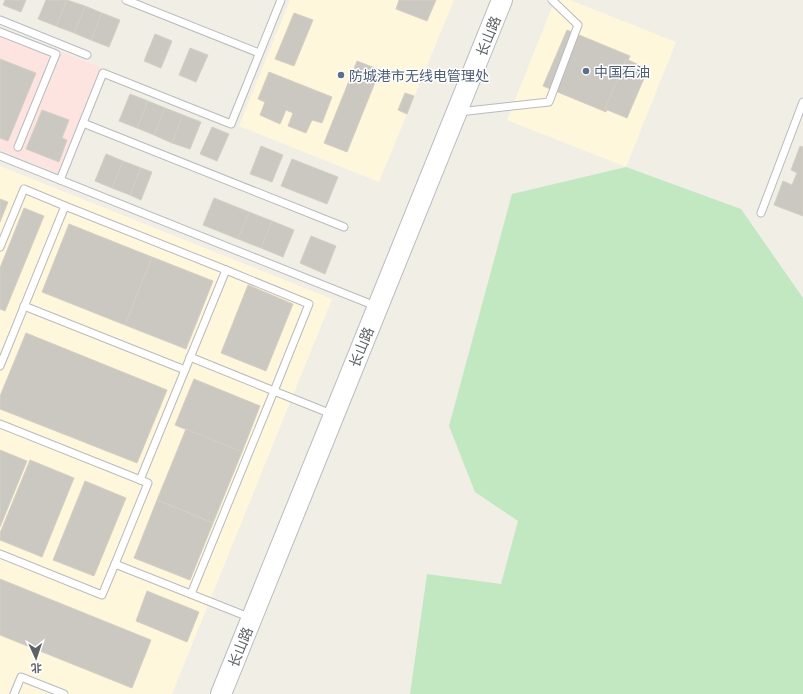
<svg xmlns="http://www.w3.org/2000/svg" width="803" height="694" font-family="Barlow,'Noto Sans SC',sans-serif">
<rect width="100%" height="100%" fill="#f0eee5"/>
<g fill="#fff7db">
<polygon points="290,0 454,0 379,182 239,126"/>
<polygon points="555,0 570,0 676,42 626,167 507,120"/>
<polygon points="0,166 332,299 172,694 0,694"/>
</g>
<polygon fill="#fde4e1" points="0,28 102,68 59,174 0,150"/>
<polygon fill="#c1e8c1" points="626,167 741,209 803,298 803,694 410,694 427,574 501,584 518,521 475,492 449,426 512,194"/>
<g fill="#cbc8c2" stroke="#d5cfc3">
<polygon points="5,0 26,0 21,12 3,5"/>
<polygon points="46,0 67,0 56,26 38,19"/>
<polygon points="67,0 85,6 74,33 56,26"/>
<polygon points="399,0 436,0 427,21 396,9"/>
<polygon points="85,6 102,13 91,40 74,33"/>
<polygon points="102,13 120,20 109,47 91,40"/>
<polygon points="294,13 313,20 294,66 275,59"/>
<polygon points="567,30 630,56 606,112 543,86"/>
<polygon points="155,34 172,41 161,68 144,61"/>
<polygon points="190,48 208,55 196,82 179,75"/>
<polygon points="0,59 36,73 8,141 0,138"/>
<polygon points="626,59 648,69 627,118 605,109"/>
<polygon points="357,61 380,70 347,152 324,143"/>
<polygon points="269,72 332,97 322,123 312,120 306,133 288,126 293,113 286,110 280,124 260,115 265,102 258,99"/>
<polygon points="405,93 414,96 407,114 398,110"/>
<polygon points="130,94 148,101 137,128 119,121"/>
<polygon points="148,101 165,108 154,135 137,128"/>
<polygon points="165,108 183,115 172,143 154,135"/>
<polygon points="42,110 69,120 62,138 67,140 59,162 26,149"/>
<polygon points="183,115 201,122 190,149 172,143"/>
<polygon points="212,127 229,134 217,161 200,154"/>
<polygon points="261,146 283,155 272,182 250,174"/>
<polygon points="800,146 803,147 803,216 774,205 783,181 792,185 797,173 791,170"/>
<polygon points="106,154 123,161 112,188 95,181"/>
<polygon points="292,159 338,177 327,204 281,186"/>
<polygon points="123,161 141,168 130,195 112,188"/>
<polygon points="141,168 152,172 141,200 130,195"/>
<polygon points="214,198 249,212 238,239 203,225"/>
<polygon points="0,199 8,202 0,222"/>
<polygon points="24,208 44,216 5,311 0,309 0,268"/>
<polygon points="249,212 272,221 261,248 238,239"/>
<polygon points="272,221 294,230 283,257 261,248"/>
<polygon points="69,224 152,257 125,325 42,292"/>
<polygon points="311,236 336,246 325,274 300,263"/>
<polygon points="152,257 213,281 186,349 125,325"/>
<polygon points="248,285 293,304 266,371 221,353"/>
<polygon points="26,333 167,390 137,463 0,409 0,396"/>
<polygon points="194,379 260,406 242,452 175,425"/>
<polygon points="186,429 242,452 213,523 157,500"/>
<polygon points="0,450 27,461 0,527"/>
<polygon points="30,460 74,478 42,557 0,540 0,533"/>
<polygon points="85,481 126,498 94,576 53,560"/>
<polygon points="157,500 213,523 190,580 134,558"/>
<polygon points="0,579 151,640 132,688 0,635"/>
<polygon points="147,591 199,612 187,642 136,621"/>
</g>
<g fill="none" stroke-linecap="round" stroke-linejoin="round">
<g stroke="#b7bbbf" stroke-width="9">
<g id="lane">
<polyline points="126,0 259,53"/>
<polyline points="0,20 87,55"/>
<polyline points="0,32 56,54 18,147"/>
<polyline points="459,112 549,102 578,25 552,0"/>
<polyline points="83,123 344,227"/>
<polyline points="0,156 378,307"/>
<polyline points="60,180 103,73 231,124 281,0"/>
<polyline points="761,213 803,102"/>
<polyline points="0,247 24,189 65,206 0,366"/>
<polyline points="24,306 185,370 226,270 65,206"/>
<polyline points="190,357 274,391 309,304 226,270"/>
<polyline points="0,424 148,483 115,564"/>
<polyline points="140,480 185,370"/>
<polyline points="0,554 102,595 115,564 251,618"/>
<polyline points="191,594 274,391 334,415"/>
<polyline points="14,694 21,677 64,694"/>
</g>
</g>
<g stroke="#b8bcc1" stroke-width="22">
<polyline id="secondary" points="221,694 502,0"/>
</g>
<use href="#lane" stroke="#fff" stroke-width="7"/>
<use href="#secondary" stroke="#fff" stroke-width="20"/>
</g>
<g fill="#5c6f8a" stroke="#fff" stroke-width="1.5">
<circle cx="586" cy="71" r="4"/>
<circle cx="341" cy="75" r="4"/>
</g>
<g text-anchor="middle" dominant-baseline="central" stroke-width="3" stroke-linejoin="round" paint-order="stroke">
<g font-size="14" fill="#5d6166" stroke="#fff">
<text transform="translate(488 36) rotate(-68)">长山路</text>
<text transform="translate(361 347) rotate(-68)">长山路</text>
<text transform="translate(240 647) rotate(-68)">长山路</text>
</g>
<g font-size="14" fill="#4e5e75" stroke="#fff" text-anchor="start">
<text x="594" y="71">中国石油</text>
<text x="349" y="75">防城港市无线电管理处</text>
</g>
</g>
<g transform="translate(36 658) rotate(177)" stroke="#ffffff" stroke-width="3" paint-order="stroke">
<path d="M0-3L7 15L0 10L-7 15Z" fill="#5d6166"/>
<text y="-6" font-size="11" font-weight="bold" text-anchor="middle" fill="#5d6166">北</text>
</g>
</svg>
